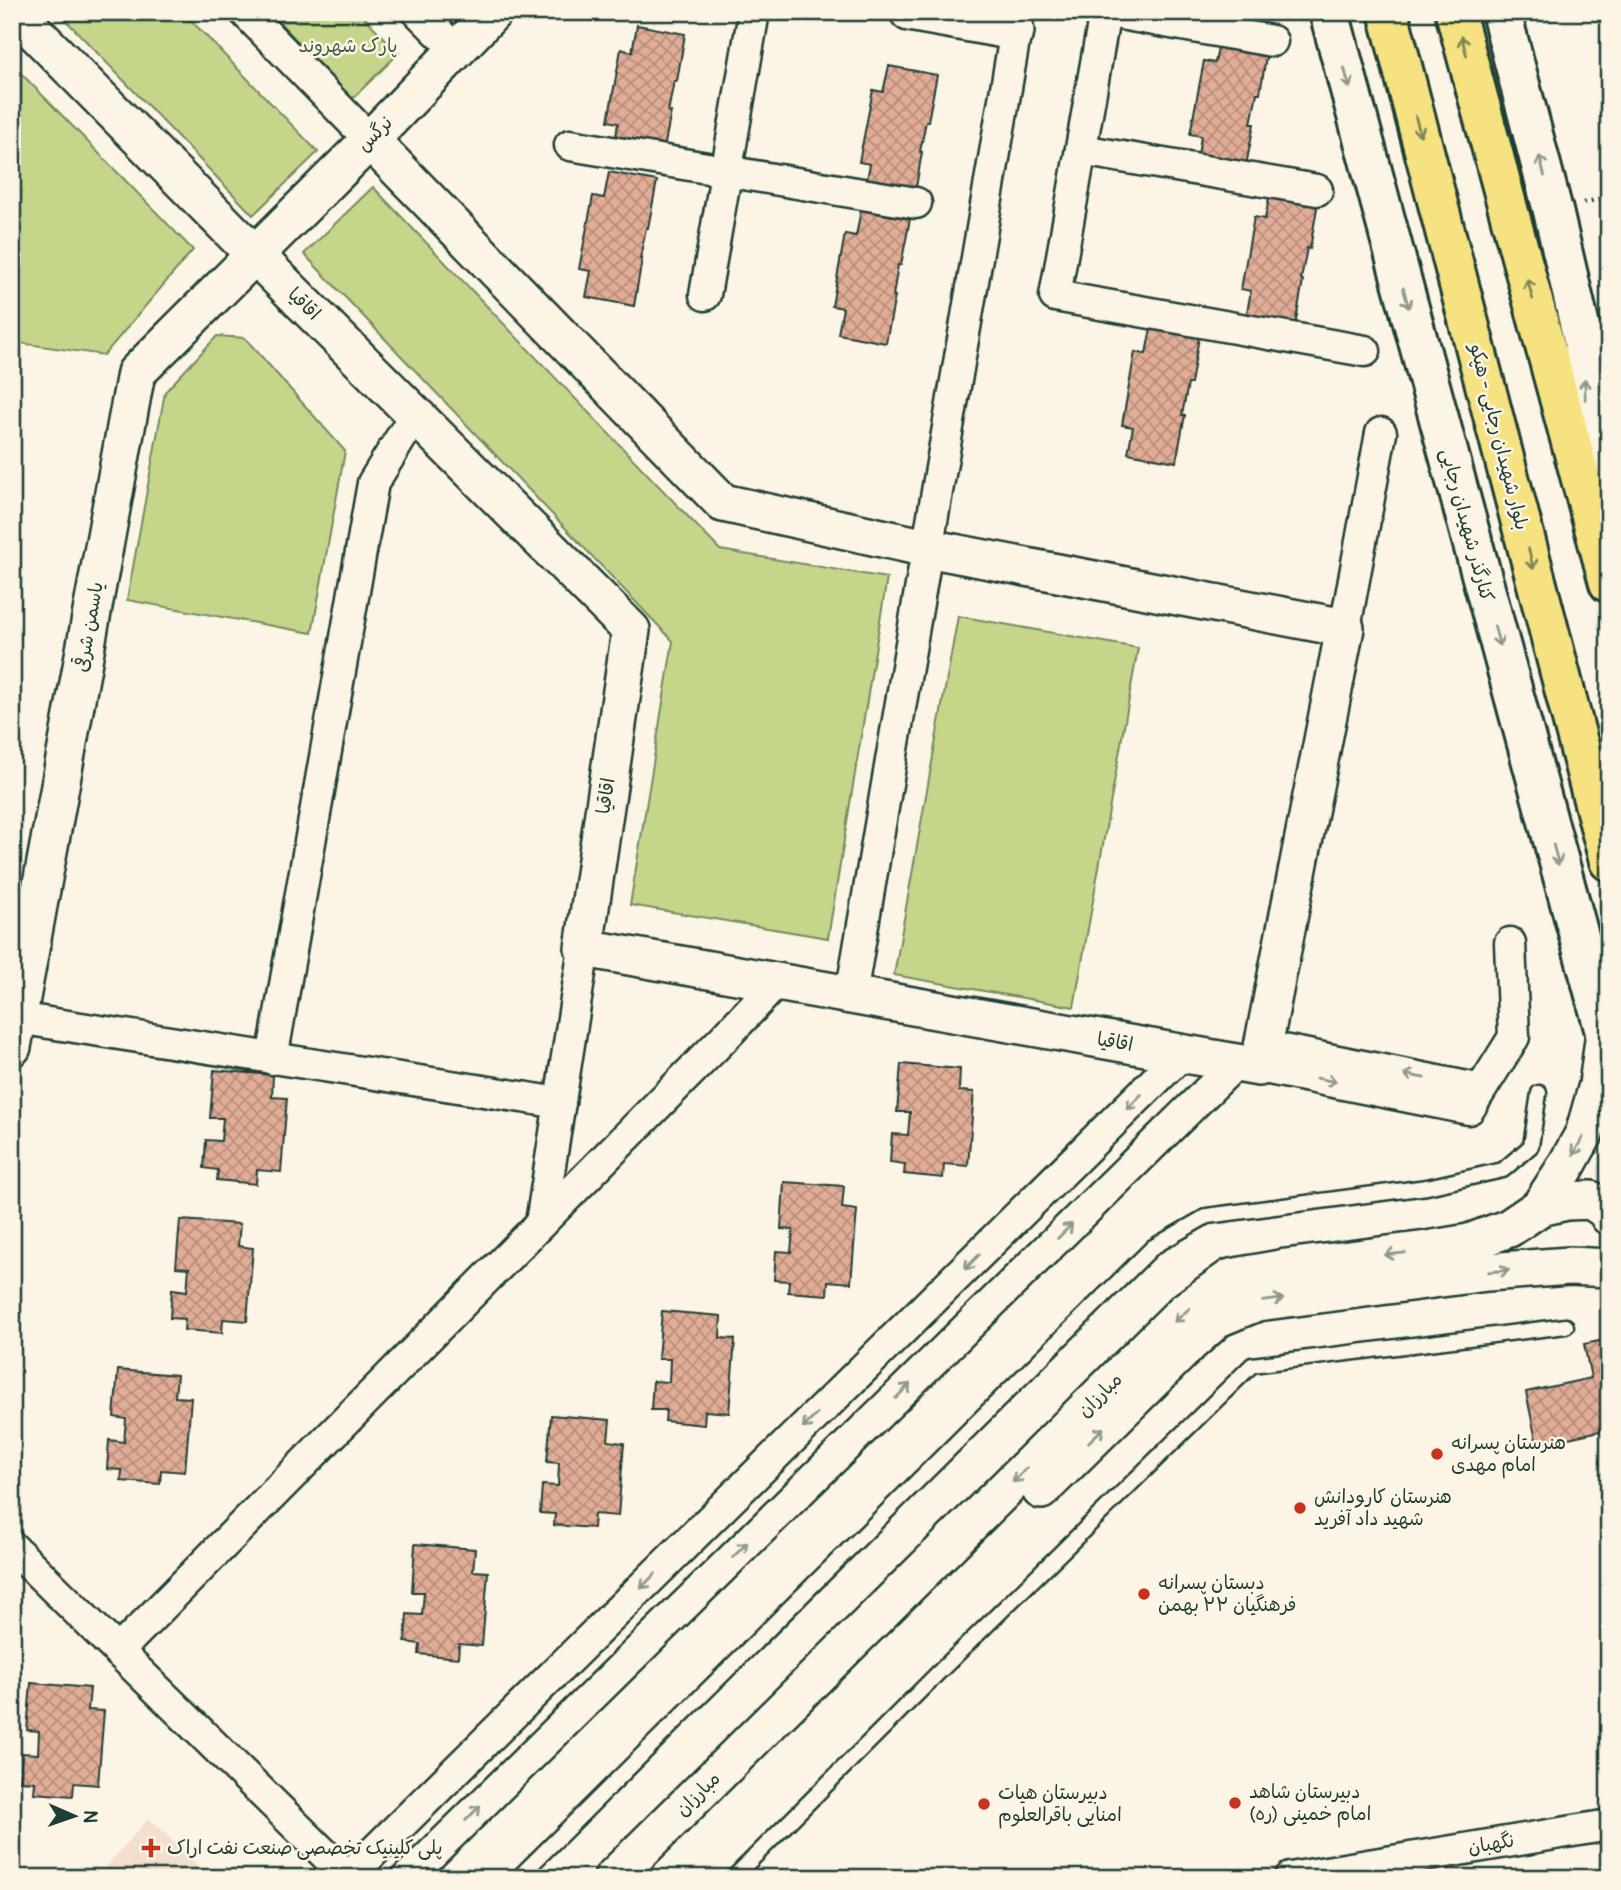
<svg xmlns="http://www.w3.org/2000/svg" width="1621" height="1890" font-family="Pangolin,'Playpen Sans Arabic',sans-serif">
<defs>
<pattern id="building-cross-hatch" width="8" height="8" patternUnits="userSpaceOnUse" patternTransform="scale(1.75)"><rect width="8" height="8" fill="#e2ad97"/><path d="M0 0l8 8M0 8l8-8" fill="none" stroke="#b78e7c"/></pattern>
</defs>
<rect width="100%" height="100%" fill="#fcf5e5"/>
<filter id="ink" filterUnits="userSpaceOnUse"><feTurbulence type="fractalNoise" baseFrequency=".0143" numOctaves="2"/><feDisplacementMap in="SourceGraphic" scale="14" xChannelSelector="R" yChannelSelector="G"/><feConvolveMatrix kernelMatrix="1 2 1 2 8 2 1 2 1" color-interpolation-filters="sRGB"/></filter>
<g filter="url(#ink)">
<polygon fill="#f4dfce" points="149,1818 210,1878 96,1878"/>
<g fill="#c5d68b" stroke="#728a60" stroke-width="2">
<polygon points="58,12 183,12 318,152 253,215"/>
<polygon points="270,12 359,12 399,53 352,99"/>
<polygon points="12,64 193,250 104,355 12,342"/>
<polygon points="373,187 720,550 887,578 828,938 630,905 673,641 304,254"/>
<polygon points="217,336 245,338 345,451 312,633 127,600 165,392"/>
<polygon points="958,616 1138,648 1074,1007 894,975"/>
</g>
<g fill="url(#building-cross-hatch)" stroke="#1f3d34" stroke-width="2">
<polygon points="637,25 685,34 677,81 674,81 668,112 671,112 662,159 614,150 618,123 608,121 621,49 632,52"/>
<polygon points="1220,37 1268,46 1260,93 1257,93 1251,124 1254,124 1245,171 1197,162 1201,136 1190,134 1204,61 1215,63"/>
<polygon points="889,66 937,75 928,121 926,121 920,152 922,152 914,199 865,190 870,164 859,162 873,90 883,92"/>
<polygon points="609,172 657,181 648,228 646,228 640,259 642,259 634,306 586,297 591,271 579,269 593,196 604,198"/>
<polygon points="1270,193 1318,202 1310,249 1307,248 1301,279 1303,280 1295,326 1246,317 1251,291 1241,289 1254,217 1265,219"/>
<polygon points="861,210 910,219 901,265 898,265 893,296 895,296 886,343 838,334 843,308 832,306 845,234 856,236"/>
<polygon points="1151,328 1199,337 1191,384 1188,384 1182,415 1185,415 1176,462 1128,453 1133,427 1122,425 1135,352 1146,354"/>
<polygon points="901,1064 960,1069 959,1091 974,1092 968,1166 944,1164 943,1178 904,1174 905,1164 890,1162 892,1134 908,1135 910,1112 897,1112"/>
<polygon points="214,1070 273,1075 272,1097 287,1098 281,1172 257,1170 256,1184 217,1180 218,1170 204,1168 206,1140 221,1141 223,1118 210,1118"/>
<polygon points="784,1182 844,1186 842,1208 857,1210 851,1283 828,1281 827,1295 788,1292 789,1281 774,1280 776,1251 791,1252 793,1230 781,1229"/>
<polygon points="180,1220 240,1224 238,1246 253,1248 247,1321 223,1319 222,1333 184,1330 185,1319 170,1318 172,1289 187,1291 189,1268 176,1267"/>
<polygon points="662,1311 721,1316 720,1338 735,1339 729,1413 705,1411 704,1425 665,1421 666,1410 651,1410 653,1381 669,1382 670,1359 658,1359"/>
<polygon points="1609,1339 1609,1429 1537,1445 1526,1392 1591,1378 1584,1344"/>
<polygon points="118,1370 177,1375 175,1397 191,1398 185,1472 161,1470 160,1484 121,1481 122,1470 107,1469 109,1440 124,1442 126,1419 114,1417"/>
<polygon points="551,1415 610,1420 608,1441 624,1443 618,1516 594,1514 593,1528 554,1525 555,1514 540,1513 542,1485 558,1486 559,1463 547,1462"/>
<polygon points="415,1544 475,1549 473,1571 488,1572 482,1646 459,1644 458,1658 419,1654 420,1644 405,1642 407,1614 422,1615 424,1592 412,1592"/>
<polygon points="31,1683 90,1688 88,1710 104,1711 98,1785 74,1783 73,1796 34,1793 35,1782 20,1781 22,1753 38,1754 39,1731 27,1730"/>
</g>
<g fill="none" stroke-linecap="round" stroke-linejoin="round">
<g stroke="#1f3d34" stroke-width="19">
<g id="service">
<polyline points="518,1878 1153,1247 1207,1216 1427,1187 1503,1170 1531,1146 1539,1093"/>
<polyline points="733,1878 937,1674 1252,1365 1566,1326"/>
</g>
</g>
<g stroke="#1f3d34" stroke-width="35">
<g id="minor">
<polyline points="245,12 370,140"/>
<polyline points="418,12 456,50"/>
<polyline points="1105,12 1055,296 1365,351"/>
<polyline points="1109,12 1272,41"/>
<polyline points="570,145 916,203"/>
<polyline points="1081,150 1317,190"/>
<polyline points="705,295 754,12"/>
<polyline points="1584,344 1609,337"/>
<polyline points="1345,628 1381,433"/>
<polyline points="851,995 1019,12"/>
<polyline points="17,1018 560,1103"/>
<polyline points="1263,1046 1477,1089"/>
<polyline points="272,1059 373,483 415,415"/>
<polyline points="1259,1067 1469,1109 1514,1037 1510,943"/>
<polyline points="541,1223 584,948"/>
<polyline points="12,1547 349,1878"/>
<polyline points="118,1651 723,1039 777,982"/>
<polyline points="348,1877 1182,1054"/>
<polyline points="407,1878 1236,1063"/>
<polyline points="1290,1878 1609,1825"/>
</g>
</g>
<g stroke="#1f3d34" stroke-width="42">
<g id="tertiary">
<polyline points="15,12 255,255 631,630 584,948 1259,1067 1345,628 927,548 723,503 370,140"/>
<polyline points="909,12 1015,31"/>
<polyline points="12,1047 136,373 370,140 493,12"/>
<polyline points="1540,1207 1567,1201 1591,1200 1607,1211 1609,1216"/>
<polyline points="1041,1490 1189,1344 1218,1318 1257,1302 1487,1272 1570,1266 1609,1268"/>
<polyline points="613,1878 1185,1311 1231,1278 1286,1268 1427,1250 1469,1243 1509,1228 1540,1207 1564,1170 1584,1134 1598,1085 1605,1032"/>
</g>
</g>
<g stroke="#1f3d34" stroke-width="44">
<g id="secondary">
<polyline points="1329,12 1605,1032 1609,1037"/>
<polyline points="1501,12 1553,211 1584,344 1587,476"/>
</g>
</g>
<g stroke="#1f3d34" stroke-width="44">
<g id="primary">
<polyline points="1388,12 1609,861"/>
<polyline points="1455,12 1609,583"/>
</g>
</g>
<polyline stroke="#1f3d34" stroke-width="4.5" stroke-dasharray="2 5" stroke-linecap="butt" points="1584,203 1609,196"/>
<use href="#service" stroke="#fcf5e5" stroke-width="14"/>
<use href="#minor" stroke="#fcf5e5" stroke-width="30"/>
<use href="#tertiary" stroke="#fcf5e5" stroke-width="37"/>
<use href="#secondary" stroke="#fcf5e5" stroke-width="38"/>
<use href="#primary" stroke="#f6e281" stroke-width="38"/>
</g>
<defs><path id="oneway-shaft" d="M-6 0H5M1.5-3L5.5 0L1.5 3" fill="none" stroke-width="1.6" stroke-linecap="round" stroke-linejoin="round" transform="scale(1.75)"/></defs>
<g stroke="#808757">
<use href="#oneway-shaft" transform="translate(1464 46) rotate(-105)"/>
<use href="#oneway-shaft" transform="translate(1418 126) rotate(75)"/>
<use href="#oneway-shaft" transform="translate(1530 289) rotate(-105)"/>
<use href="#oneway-shaft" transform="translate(1531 559) rotate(76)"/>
</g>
<g stroke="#8e998c">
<use href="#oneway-shaft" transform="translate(1347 78) rotate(75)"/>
<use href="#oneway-shaft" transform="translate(1542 166) rotate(-104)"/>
<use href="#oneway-shaft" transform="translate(1406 298) rotate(75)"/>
<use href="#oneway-shaft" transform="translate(1585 389) rotate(-91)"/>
<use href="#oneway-shaft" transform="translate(1497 636) rotate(75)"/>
<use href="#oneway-shaft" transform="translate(1556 855) rotate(75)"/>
<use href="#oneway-shaft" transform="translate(1414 1076) rotate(-169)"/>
<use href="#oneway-shaft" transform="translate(1326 1080) rotate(11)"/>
<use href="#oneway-shaft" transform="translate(1134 1102) rotate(135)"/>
<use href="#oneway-shaft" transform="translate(1578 1146) rotate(119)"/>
<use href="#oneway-shaft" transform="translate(1065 1231) rotate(-45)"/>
<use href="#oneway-shaft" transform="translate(1395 1254) rotate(174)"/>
<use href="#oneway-shaft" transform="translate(972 1262) rotate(135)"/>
<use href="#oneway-shaft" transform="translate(1499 1271) rotate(-5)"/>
<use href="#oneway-shaft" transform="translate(1273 1300) rotate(-7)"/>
<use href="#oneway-shaft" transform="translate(1182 1315) rotate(138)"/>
<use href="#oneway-shaft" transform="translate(903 1391) rotate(-45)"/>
<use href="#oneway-shaft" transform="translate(810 1421) rotate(135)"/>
<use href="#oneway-shaft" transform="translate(1096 1435) rotate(-44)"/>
<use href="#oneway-shaft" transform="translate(1020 1475) rotate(135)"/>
<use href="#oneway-shaft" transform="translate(740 1550) rotate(-45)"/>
<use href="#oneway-shaft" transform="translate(648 1581) rotate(135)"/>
<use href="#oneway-shaft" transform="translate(473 1813) rotate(-45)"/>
</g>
</g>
<g fill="#c8321e" stroke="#fcf5e5" stroke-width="2.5">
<circle cx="1437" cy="1454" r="7"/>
<circle cx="1300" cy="1508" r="7"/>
<circle cx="1144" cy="1594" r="7"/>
<circle cx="1235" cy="1803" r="7"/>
<circle cx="984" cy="1804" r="7"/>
<path d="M147.5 1837.5h7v7h7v7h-7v7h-7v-7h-7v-7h7z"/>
</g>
<g text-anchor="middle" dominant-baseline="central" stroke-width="5" stroke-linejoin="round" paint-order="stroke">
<g font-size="19" fill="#405c45" stroke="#fcf5e5">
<text x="348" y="46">پارک شهروند</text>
</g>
<g font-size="19" fill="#1f3d34" stroke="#fcf5e5">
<text transform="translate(375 134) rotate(-46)">نرگس</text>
<text transform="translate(304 304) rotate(45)">اقاقیا</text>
<text transform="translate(1499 437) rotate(76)">بلوار شهیدان رجایی - هپکو</text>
<text transform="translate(1467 525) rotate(75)">کنارگذر شهیدان رجایی</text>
<text transform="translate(89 627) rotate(-80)">یاسمن شرقی</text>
<text transform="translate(606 796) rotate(-81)">اقاقیا</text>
<text transform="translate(1115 1042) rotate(10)">اقاقیا</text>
<text transform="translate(1100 1395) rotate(-45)">مبارزان</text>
<text transform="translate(698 1794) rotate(-45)">مبارزان</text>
<text transform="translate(1491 1844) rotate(-9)">نگهبان</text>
</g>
<g font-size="19" fill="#1f3d34" stroke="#fcf5e5" text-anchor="start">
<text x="1451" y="1443">هنرستان پسرانه<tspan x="1451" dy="22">امام مهدی</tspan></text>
<text x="1314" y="1497">هنرستان کارودانش<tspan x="1314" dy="22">شهید داد آفرید</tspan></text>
<text x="1158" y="1583">دبستان پسرانه<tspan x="1158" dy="22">فرهنگیان ۲۲ بهمن</tspan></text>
<text x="1249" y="1792">دبیرستان شاهد<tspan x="1249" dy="22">امام خمینی (ره)</tspan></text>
<text x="998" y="1793">دبیرستان هیات<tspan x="998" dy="22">امنایی باقرالعلوم</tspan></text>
<text x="167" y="1848">پلی کلینیک تخصصی صنعت نفت اراک</text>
</g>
</g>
<rect width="1621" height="1890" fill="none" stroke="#fcf5e5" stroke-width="42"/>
<rect x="21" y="21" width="1579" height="1848" fill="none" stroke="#1f3d34" stroke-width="2.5" filter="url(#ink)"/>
<g transform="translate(74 1816) rotate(92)" stroke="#fcf5e5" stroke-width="5" paint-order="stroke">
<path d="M0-5L12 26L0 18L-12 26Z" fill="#1f3d34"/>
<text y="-10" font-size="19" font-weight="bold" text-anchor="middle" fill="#1f3d34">N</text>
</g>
</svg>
